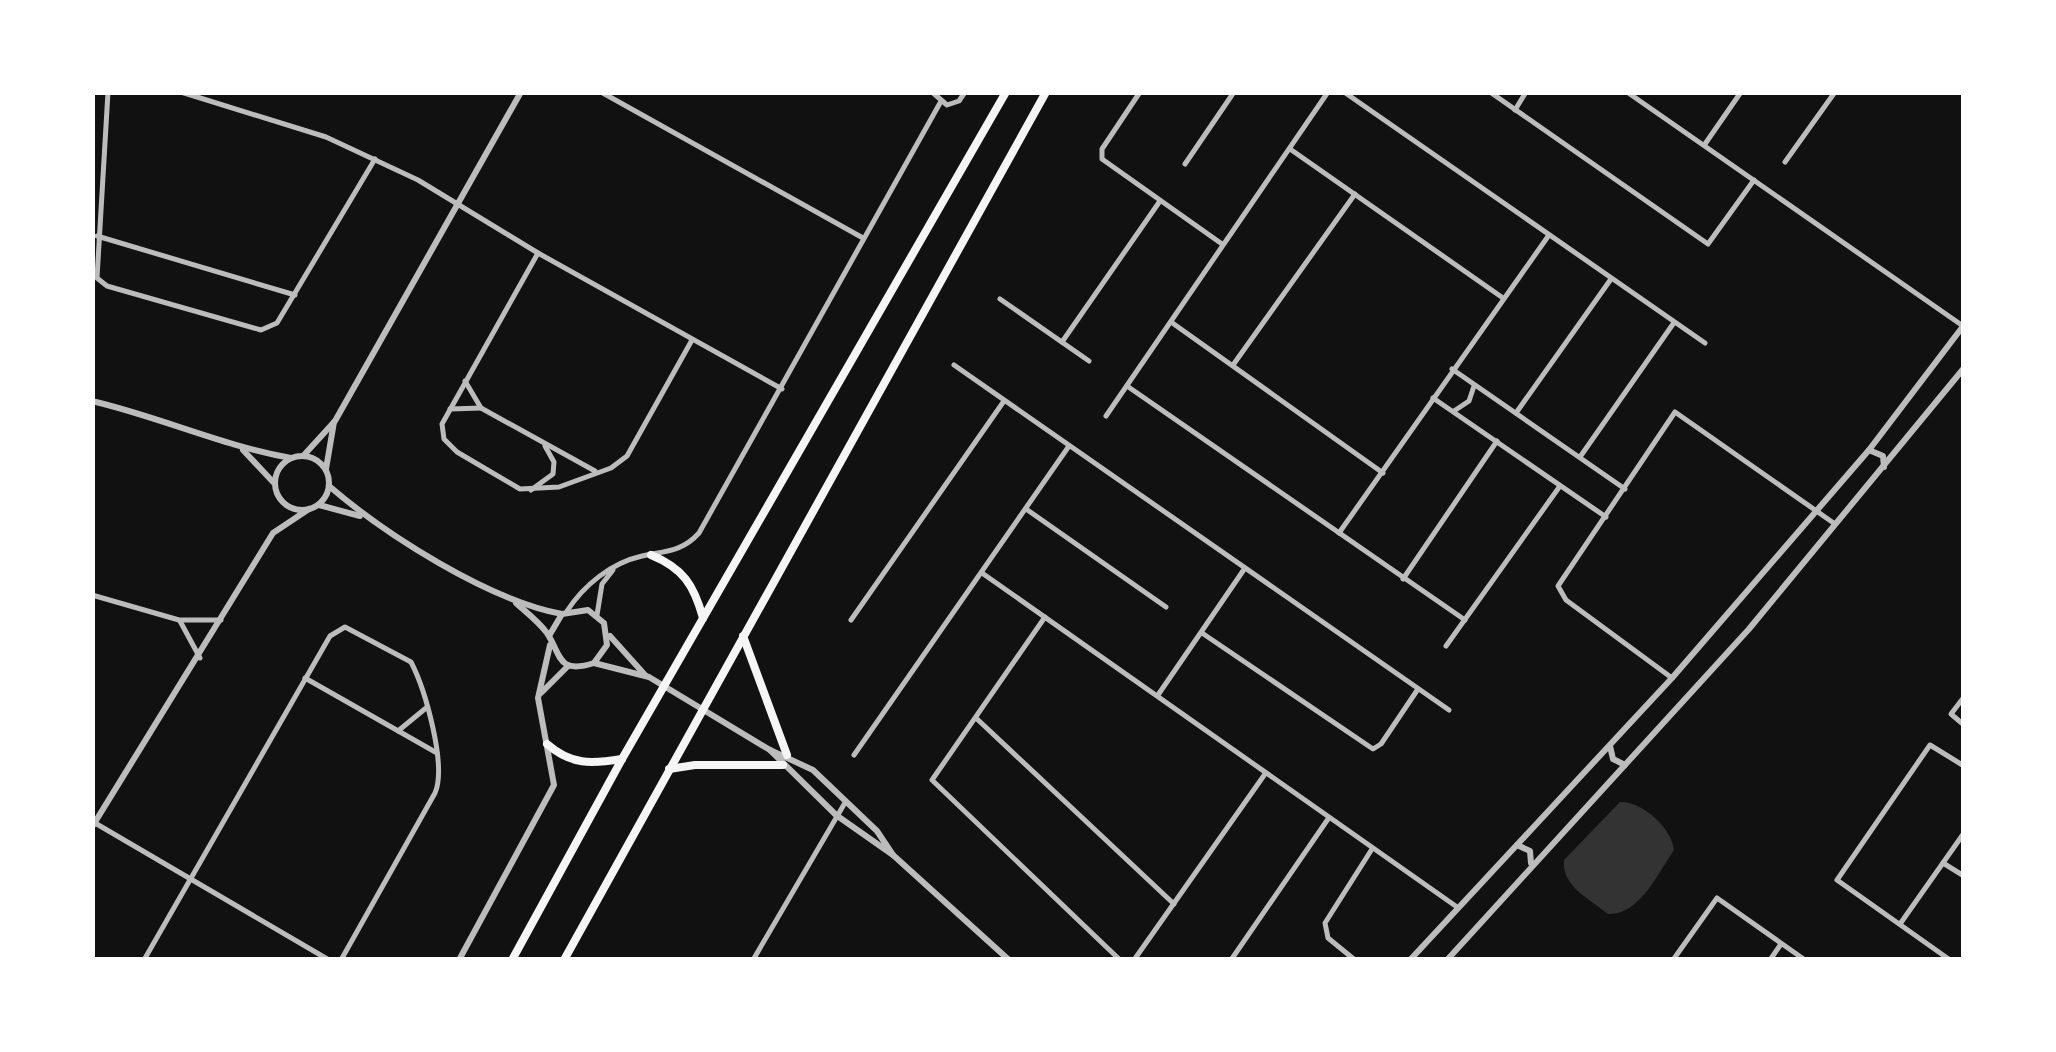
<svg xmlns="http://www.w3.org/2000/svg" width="2056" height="1052" font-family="'Roboto Serif',serif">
<rect width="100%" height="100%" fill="#111"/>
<path fill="#333" d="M 1620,802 C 1642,801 1672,828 1674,850 C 1658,873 1639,916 1608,914 C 1590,899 1561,886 1564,860 Z"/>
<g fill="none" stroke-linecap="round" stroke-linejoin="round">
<g stroke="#bcbcbc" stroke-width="5">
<polyline points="108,92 97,278 107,286 261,330 277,323 375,159"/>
<polyline points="181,92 326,137 418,180 538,253 782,389"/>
<polyline points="601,92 863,238"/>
<polyline points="932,92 947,105 959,101 965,92"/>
<polyline points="1140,92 1102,149 1102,159 1222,244"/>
<polyline points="1344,92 1705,343"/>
<polyline points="1490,92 1708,244 1754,180"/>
<polyline points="1627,92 1963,326"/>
<polyline points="1515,110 1526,92"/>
<polyline points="1705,144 1741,92"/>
<polyline points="1290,149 1503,298"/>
<polyline points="1785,162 1835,92"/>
<polyline points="1185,164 1234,92"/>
<polyline points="97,236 295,295"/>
<polyline points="538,253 442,424 444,439 457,452 520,489 559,487 611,468 627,456 692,340"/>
<polyline points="1000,299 1089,361"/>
<polyline points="1171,322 1383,473"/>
<polyline points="1062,342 1160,201"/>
<polyline points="954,365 1449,710"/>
<polyline points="1233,365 1355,194"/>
<polyline points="1452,369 1625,489"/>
<polyline points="465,381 481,408 595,471"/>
<polyline points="1127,386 1465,620"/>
<polyline points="1433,398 1606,517"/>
<polyline points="450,409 481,408"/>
<polyline points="1454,411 1469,401 1474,386"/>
<polyline points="1516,413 1611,279"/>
<polyline points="1106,416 1328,92"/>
<polyline points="1580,457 1673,324"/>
<polyline points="531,490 553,474 554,462 545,446"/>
<polyline points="1026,509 1166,607"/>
<polyline points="1339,533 1549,235"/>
<polyline points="982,573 1457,907"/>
<polyline points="1403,579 1497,441"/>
<polyline points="92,595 179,620 221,620"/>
<path d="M 567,611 C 584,585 611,563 642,556 C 665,551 682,552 699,533 L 940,103"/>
<polyline points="597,615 602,584 613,570"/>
<polyline points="1045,617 932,780 1120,960"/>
<polyline points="851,620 1004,401"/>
<polyline points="180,621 200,658"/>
<polyline points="1202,633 1373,749 1381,744 1418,689"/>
<polyline points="1446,646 1560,486"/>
<polyline points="305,678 437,753"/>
<polyline points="1672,678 1566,600 1558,586 1675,412 1835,524"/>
<polyline points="1158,695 1245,568"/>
<polyline points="1964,697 1951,714 1964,725"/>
<polyline points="976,718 1174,904"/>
<polyline points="398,731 426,708"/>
<polyline points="854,755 1069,446"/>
<polyline points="95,823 329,960"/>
<polyline points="1943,863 1964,876"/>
<polyline points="1900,924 1964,833"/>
<path d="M 144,960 L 330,636 L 345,627 L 411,662 C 425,689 447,765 435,793 L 341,960"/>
<polyline points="753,960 846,801"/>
<polyline points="1134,960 1265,774"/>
<polyline points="1231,960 1328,819"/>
<polyline points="1355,960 1328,938 1325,923 1372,849"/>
<polyline points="1673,960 1717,898 1805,960"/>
<polyline points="1770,960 1781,944"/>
<polyline points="1950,960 1837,880 1930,745 1964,766"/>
</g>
<g stroke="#bcbcbc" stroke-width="6">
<path d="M 92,401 C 160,417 223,446 291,458"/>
<polyline points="243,450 274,483"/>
<polyline points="1869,450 1883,456 1884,467"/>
<polyline points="304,455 335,421 521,92"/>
<circle cx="302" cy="483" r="27"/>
<polyline points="326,469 334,422"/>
<path d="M 329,486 C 386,535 488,600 562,614"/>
<polyline points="319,505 360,516"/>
<path d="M 516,603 C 526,612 539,622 547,633 C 561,654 557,675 594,663 L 607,645 L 604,623 L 588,610 L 562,614 L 549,636"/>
<polyline points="610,636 645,675"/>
<polyline points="594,663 649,677 770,750 813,770 877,831 893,855"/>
<polyline points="541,693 568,666"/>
<polyline points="1610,746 1613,759 1625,765"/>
<polyline points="770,750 836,815 893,855 1009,960"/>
<polyline points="92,827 273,533 309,509"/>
<polyline points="1517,845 1530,851 1531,863"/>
<polyline points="459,960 554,785 538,698 550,645"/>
<polyline points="1410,960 1672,678 1869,450 1964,325"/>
<polyline points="1447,960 1749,629 1964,368"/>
</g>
<g stroke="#f5f5f5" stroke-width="8">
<path d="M 651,555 C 683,568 694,585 703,618"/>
<polyline points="743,636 787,755"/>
<path d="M 547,744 C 571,765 591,764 622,759"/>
<polyline points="669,769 695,765 783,765"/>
<polyline points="512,960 622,759 1006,92"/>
<polyline points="564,960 1046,92"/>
</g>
</g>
<rect width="2056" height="1052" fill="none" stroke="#ffffff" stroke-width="190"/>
</svg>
